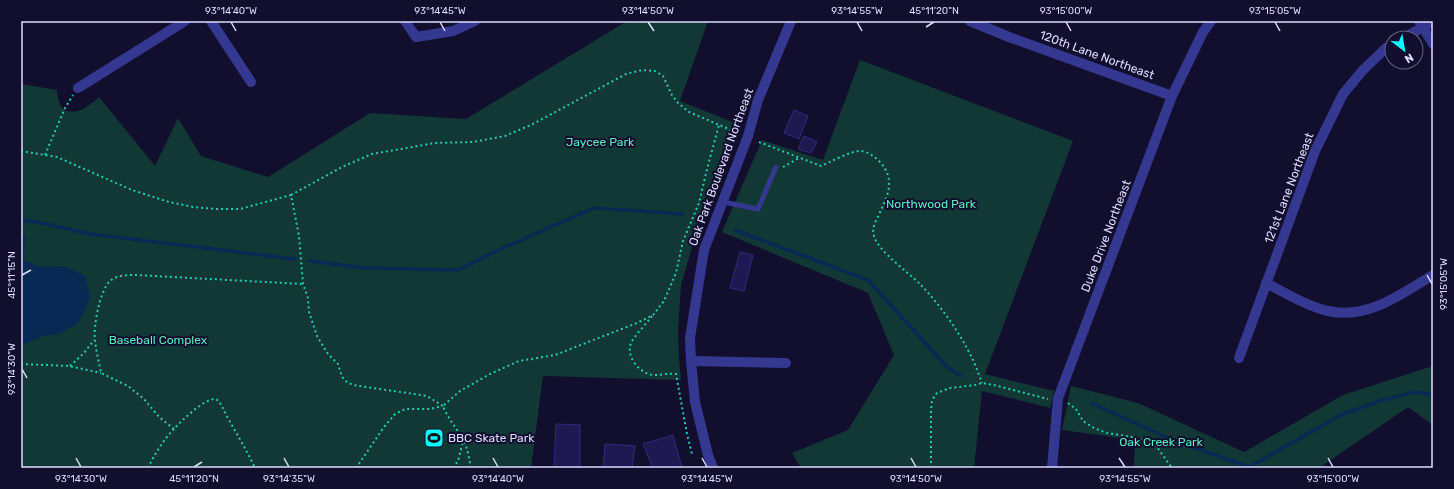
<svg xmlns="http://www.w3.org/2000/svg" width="1454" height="489" font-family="Rubik,sans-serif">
<rect width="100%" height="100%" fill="#120f2e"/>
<g fill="#113834">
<path d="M 627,21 L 708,21 L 680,101 L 738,124 L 695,237 L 681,285 L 678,331 L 679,360 L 681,380 L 543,376 L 531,468 L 21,468 L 21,84 L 57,90 C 58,105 63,116 81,110 C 87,108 94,101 99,97 L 155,166 L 178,118 L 201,156 L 268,177 L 370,113 L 466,119 Z"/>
<polygon points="860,60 1073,141 985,374 1054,391 1050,408 982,391 974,468 801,468 792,453 848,430 894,355 868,293 722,232 762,140 823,160"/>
<polygon points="1433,366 1433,425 1408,407 1319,468 1134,468 1135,440 1062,430 1071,386 1138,403 1244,452 1343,395"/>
</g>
<polygon fill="#072954" points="21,234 25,235 24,260 37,266 67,267 85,276 90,298 78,324 56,335 46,335 24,344 21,341"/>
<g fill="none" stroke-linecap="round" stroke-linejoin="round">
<g stroke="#072954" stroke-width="3.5">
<polyline points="21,220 38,222 90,234 295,259"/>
<polyline points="735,230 868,280 947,367 961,376"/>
<polyline points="310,261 364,268 458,270 494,252 594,208 683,214"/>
<polyline points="1091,403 1170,439 1249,467 1341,415 1379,401 1415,392 1433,395"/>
</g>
</g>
<g fill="#201951" stroke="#33297f">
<polygon points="794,110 808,116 799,139 784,133"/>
<polygon points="804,136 817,142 811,153 798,149"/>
<polygon points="740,252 753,255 744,291 730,288"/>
<polygon points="556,424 580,425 580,468 554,468"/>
<polygon points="673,435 682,468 653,468 643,444"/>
<polygon points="605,444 635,446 632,468 603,468"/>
</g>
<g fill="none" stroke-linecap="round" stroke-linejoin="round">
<g stroke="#24cbb5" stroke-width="2" stroke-dasharray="2 3" stroke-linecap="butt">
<path d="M 759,142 L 821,166 C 830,162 853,150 861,151 C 868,152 874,156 879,161 C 898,181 886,198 877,219 C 874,224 872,230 874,236 C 878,251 908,272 920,284 C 940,305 959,331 972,358 C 976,366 979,375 982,383"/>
<polyline points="21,151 57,157 132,190 169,202 193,207 216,209 240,209 291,195 299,236 303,284 308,298 309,312 317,336 328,354 338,364 342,377 347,382 353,385 427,396 443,406"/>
<polyline points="45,155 65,108 73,95"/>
<polyline points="783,167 799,158"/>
<polyline points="291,195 342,167 372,154 435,143 473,142 505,136 533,124 626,74 642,70 655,71 663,76 672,95 678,103 689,112 738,133"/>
<path d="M 652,316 C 646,324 638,332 632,341 C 624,355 639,374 654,375 C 661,375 668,373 676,374 L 687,434 L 692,454"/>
<polyline points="21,364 69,366 101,373"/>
<polyline points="70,366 84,353 94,340"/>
<polyline points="1068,403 1076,409 1083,421 1094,428 1107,433 1138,438 1157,447 1172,468"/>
<path d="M 174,429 L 159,417 L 144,399 L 128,386 L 101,373 C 99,362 96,351 95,340 C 93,327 100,290 110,281 C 117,275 127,275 136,275 L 303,284"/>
<path d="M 148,468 C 154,455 164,439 174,429 C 182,420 205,398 216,399 C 223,405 224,412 229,420 C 238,436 247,451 255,468"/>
<polyline points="356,468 384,427 395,414 405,409 430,409 442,406"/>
<polyline points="453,468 458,461 463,441"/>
<path d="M 471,468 C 469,459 468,448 463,440 C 457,428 448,419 443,406 L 460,391 L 490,374 L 519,361 L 555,355 L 637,323 L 653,315 L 664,301 L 676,273 L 683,241 L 699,203 L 707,169 L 719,125"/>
<polyline points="931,468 931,410 932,400 937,393 950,388 975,385 982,383 994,385 1048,399"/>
</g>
<polyline stroke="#353891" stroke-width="5" points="723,202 758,209 776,167"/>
<g stroke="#353891" stroke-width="10">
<polyline points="211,21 251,82"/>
<polyline points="405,21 416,37 453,31 475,21"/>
<polyline points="970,21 1009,37 1172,96"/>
<polyline points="1419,21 1433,44"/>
<polyline points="1404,38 1433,21"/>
<polyline points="78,88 185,21"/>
<path d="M 1266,283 C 1286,293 1306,306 1328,311 C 1368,320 1401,294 1433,275"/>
<polyline points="1239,358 1315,151 1343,94 1363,70 1386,48 1392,45"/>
<polyline points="691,361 786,363"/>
<polyline points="713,468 708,455 695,402 691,361 690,338 704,250 748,136 758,100 791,21"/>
<polyline points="1052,468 1058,398 1060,393 1172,96 1203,32 1211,21"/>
</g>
</g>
<path fill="none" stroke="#dddcff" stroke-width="1.5" d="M 231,22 L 236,31M 440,22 L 445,31M 648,22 L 654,31M 857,22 L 862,31M 1066,22 L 1071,31M 1275,22 L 1280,31M 926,27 L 934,22M 22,275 L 31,270M 1427,275 L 1432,284M 22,369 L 27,378M 76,458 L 81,467M 284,458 L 289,467M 493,458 L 498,467M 702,458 L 707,467M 911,458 L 916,467M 1119,458 L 1125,467M 1328,458 L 1333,467M 194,467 L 202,462"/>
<defs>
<g id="stadium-square" transform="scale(1)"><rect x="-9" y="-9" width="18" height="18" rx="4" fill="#08f8ff" stroke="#120f2e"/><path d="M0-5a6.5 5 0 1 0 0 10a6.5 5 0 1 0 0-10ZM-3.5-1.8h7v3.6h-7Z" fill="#111"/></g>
</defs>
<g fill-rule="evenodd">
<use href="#stadium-square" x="434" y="438"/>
</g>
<g text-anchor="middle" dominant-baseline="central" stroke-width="4" stroke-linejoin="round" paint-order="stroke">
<g font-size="12" fill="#dddcff" stroke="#120f2e">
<text transform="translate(1097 55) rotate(20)">120th Lane Northeast</text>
<text transform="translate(721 167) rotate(-70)">Oak Park Boulevard Northeast</text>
<text transform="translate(1289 188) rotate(-69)">121st Lane Northeast</text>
<text transform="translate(1106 236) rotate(-69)">Duke Drive Northeast</text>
</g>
<g font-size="12" fill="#5aecbd" stroke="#120f2e">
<text x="600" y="142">Jaycee Park</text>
<text x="931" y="204">Northwood Park</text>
<text x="158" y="340">Baseball Complex</text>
<text x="1161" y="442">Oak Creek Park</text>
</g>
<g font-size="12" fill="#dddcff" stroke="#120f2e" text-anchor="start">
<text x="448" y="438">BBC Skate Park</text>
</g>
</g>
<rect width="1454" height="489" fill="none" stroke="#120f2e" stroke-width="44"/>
<g transform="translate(1404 50) rotate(149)"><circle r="19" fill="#120f2e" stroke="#636182"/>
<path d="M0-3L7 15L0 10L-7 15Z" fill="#08f8ff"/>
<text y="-6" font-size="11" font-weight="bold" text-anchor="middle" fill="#dddcff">N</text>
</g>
<rect x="22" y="22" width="1410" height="445" fill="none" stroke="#dddcff" stroke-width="1.5"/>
<g font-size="10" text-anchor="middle" fill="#dddcff">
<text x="231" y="14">93°14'40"W</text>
<text x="440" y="14">93°14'45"W</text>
<text x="648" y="14">93°14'50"W</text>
<text x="857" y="14">93°14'55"W</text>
<text x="934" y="14">45°11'20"N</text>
<text x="1066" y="14">93°15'00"W</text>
<text x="1275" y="14">93°15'05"W</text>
<text transform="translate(11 275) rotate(-90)" y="4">45°11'15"N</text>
<text transform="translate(1443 284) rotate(-90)" y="4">93°15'05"W</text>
<text transform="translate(11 369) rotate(-90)" y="4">93°14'30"W</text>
<text x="81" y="482">93°14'30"W</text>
<text x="194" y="482">45°11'20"N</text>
<text x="289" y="482">93°14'35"W</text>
<text x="498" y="482">93°14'40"W</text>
<text x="707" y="482">93°14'45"W</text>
<text x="916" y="482">93°14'50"W</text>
<text x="1125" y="482">93°14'55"W</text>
<text x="1333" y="482">93°15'00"W</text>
</g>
</svg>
